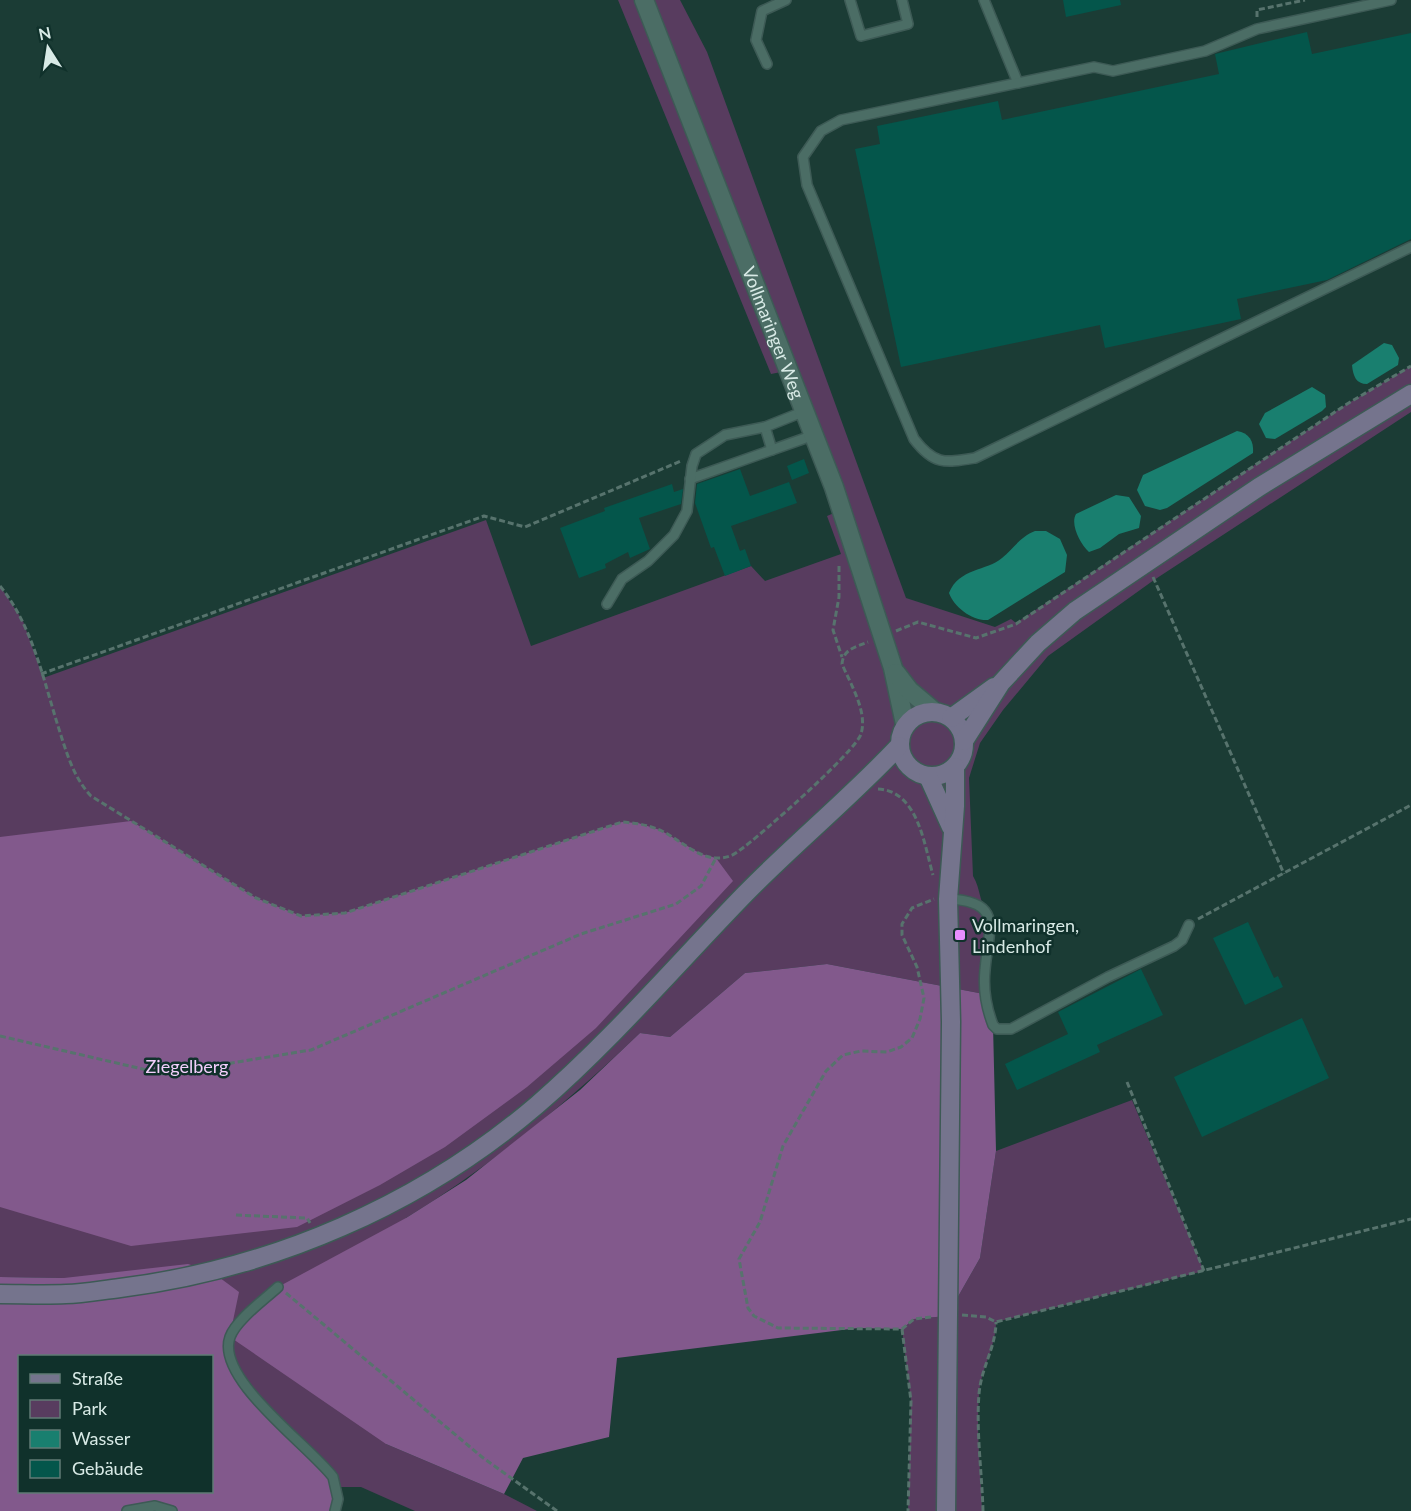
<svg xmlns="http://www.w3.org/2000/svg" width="1411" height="1511" font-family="Lato,sans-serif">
<rect width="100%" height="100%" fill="#1b3c35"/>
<g fill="#583c5f">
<path d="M 618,0 L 680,0 L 707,52 L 906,598 L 995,627 L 1011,619 L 1016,623 L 1347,404 L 1411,366 L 1411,412 L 1154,580 L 1048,656 L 1003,710 L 980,743 L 969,778 L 973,876 C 981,889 979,904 989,915 L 984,994 L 827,964 L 745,973 L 670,1037 L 640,1033 C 567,1103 492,1165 406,1218 L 386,1444 L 504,1494 L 537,1511 L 415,1511 L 361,1487 L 337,1487 L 242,1383 L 229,1356 L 64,1278 L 0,1277 L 0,586 L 23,621 L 43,678 L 486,520 L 531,646 L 751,566 L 765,581 L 841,554 L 827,516 L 834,513 L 781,372 L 771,374 Z"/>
<path d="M 1132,1100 L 1204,1271 L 996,1322 C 996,1347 981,1368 979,1394 C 976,1432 981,1473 982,1511 L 908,1511 L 911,1401 L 902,1329 L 914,1319 L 947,1316 L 980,1258 L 996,1151 Z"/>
</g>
<g fill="#82598c" fill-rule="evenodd">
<polygon points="131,821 256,898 301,916 345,913 622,822 638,823 660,830 701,854 716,858 733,881 596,1028 527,1087 445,1147 380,1185 297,1227 131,1246 0,1207 0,837"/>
<path d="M 827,964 L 984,994 L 993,1025 L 996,1151 L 980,1258 L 947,1316 L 914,1319 L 902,1329 L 858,1328 L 617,1358 L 609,1437 L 523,1458 L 504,1494 L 386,1444 L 230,1337 L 229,1356 L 242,1383 L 333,1477 L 335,1511 L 0,1511 L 0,1277 L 64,1278 L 188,1264 L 212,1272 L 239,1292 L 230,1335 L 278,1287 L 406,1218 L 466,1180 L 580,1090 L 640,1033 L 670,1037 L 745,973 ZM 20,1356 L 212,1356 L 212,1492 L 20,1492 Z"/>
</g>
<g fill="#197f6f">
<path d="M 1384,343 L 1392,345 L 1399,358 L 1398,365 L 1367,384 C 1356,384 1353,376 1352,365 Z"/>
<polygon points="1312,387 1325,395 1326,407 1322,411 1275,439 1266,438 1259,424 1265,413"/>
<path d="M 1237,431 C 1249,433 1254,441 1253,453 L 1167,508 L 1160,510 L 1145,506 L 1137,490 L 1143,475 Z"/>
<path d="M 1116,495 L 1129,497 L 1141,516 L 1139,528 L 1119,534 L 1100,548 L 1089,552 C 1080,544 1070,524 1076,514 Z"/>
<path d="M 1035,531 L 1046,531 L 1060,539 L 1067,555 L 1065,572 L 988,620 C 972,621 954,607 949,593 C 959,568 987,571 1002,558 C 1014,548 1021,536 1035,531 Z"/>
</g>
<g fill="#04564b">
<polygon points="1063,0 1120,0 1121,5 1066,17"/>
<polygon points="1307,32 1312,54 1411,33 1411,239 1327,280 1237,299 1241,319 1105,348 1100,325 901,367 855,149 880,144 877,126 998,101 1002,120 1219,74 1215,54"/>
<polygon points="804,459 809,473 792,480 787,466"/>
<polygon points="740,469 750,496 789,482 797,503 731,526 740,551 745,549 751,566 725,576 714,547 711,548 695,503 697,484"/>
<polygon points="672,484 674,492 683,489 681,504 639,518 650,549 630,558 628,552 605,564 606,568 579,578 560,528 605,511 604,508"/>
<polygon points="1248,922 1274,978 1278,976 1283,987 1245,1005 1213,938"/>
<polygon points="1141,969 1163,1015 1097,1045 1100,1052 1017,1090 1005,1064 1068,1034 1058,1012"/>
<polygon points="1302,1018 1329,1078 1202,1137 1174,1077"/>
</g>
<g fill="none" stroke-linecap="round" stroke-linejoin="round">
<g stroke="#3d5a55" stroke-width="12">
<g id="lane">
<polyline points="850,0 861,36 908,24 902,0"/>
<polyline points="984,0 1018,83"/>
<path d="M 1391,0 L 1257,29 L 1205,51 L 1113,71 L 1094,67 L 841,120 L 821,131 L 803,157 L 807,185 L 914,439 C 934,465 944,463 975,458 L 1411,247"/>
<polyline points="767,64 756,40 762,11 786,0"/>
<polyline points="765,427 772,450"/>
<polyline points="690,479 814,435"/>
<polyline points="607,604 622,579 648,561 674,535 687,511 692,466 696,454 725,435 765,427 805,411"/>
<path d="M 948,899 C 1005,901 988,930 985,970 C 983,989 986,1007 993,1025 L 997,1029 L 1011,1029 L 1108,977 L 1174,946 L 1182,940 L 1189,925"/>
<path d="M 278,1287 C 265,1299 236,1320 230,1337 C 215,1379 310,1446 333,1477 L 338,1499 L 335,1511"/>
<polyline points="127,1511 155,1506 172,1511"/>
</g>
</g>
<g stroke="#3d5a55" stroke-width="21">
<g id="street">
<path id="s1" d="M 644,0 L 834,487 L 893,668 L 905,724"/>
<polyline points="896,673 909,690 935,712"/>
</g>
</g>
<g stroke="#3d5a55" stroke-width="21">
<g id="secondary">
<circle cx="932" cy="744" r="32"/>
<polyline points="951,718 994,687"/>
<polyline points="964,741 1001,683 1038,643 1075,611 1259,487 1411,394"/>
<polyline points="928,776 951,827"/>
<path d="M 0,1294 C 22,1294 44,1295 66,1294 C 84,1294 102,1290 120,1288 C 272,1269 420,1205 537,1105 C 611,1041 676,965 745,894 C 795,843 850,798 899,746"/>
<polyline points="946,1511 951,1022 948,899 955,806 955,767"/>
</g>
</g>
<g stroke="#57736d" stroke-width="3" stroke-dasharray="6 3" stroke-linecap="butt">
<polyline points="1257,17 1257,10 1305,0"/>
<polyline points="839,566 839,597 833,630 842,657"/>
<polyline points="1153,577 1284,874"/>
<path d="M 0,586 C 32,625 43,678 58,726 C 66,751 73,777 91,796 L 256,898 L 301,916 L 345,913 L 622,822 C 636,823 649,825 662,831 C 680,840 699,859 719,858 C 727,858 734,855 740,850 C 760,836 856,751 861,734 C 868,712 850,683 842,664 C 843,649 856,647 868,642"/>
<polyline points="896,631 918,622 976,638 1016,624 1347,404 1411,366"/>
<polyline points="41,674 484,516 525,527 681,461"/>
<path d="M 878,789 C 918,791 924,844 933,875"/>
<polyline points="1198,919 1411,805"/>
<polyline points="0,1036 164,1074 311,1050 581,934 676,904 701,886 716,858"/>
<polyline points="1127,1082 1204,1271"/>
<polyline points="236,1215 307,1218 310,1223"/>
<polyline points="286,1293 482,1457 557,1511"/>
<polyline points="962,1315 986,1317 996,1322 1411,1219"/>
<polyline points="931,1317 914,1319 902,1329 778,1328 754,1316 748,1308 739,1259 760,1222 783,1146 826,1071 843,1055 861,1051 887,1052 901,1047 912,1038 920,1019 924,998 917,967 902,935 902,924 912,908 934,899"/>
<polyline points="902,1329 911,1401 908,1511"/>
<path d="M 983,1511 C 982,1473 976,1432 979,1394 C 981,1368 996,1347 996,1322"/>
</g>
<use href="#lane" stroke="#4b6d65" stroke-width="9"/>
<use href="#street" stroke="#4b6d65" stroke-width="18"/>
<use href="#secondary" stroke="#75748d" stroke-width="18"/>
</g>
<rect fill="#e88eff" stroke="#10312b" stroke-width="2" x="954" y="929" width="12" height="12" rx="3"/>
<g text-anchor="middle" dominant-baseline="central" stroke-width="5" stroke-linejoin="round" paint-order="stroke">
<g font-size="18" fill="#d8eae6" stroke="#10312b">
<text stroke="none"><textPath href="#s1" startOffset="357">Vollmaringer Weg</textPath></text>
</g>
<g font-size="18" fill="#d8eae6" stroke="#10312b" text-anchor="start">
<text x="972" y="925">Vollmaringen,<tspan x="972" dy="21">Lindenhof</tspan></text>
</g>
<g font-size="18" fill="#f3cffc" stroke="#10312b">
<text x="187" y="1066">Ziegelberg</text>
</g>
</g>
<rect x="18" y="1355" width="195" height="138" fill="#10312b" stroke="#607b76" stroke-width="1.5"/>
<rect x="30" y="1374" width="30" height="9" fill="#75748d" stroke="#607b76" stroke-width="1.5"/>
<text x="72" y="1385" font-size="18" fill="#d8eae6">Straße</text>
<rect x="30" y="1400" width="30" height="18" fill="#583c5f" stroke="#607b76" stroke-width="1.5"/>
<text x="72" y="1415" font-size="18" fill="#d8eae6">Park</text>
<rect x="30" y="1430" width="30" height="18" fill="#197f6f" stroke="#607b76" stroke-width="1.5"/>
<text x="72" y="1445" font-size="18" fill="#d8eae6">Wasser</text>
<rect x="30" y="1460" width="30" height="18" fill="#04564b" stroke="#607b76" stroke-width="1.5"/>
<text x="72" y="1475" font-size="18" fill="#d8eae6">Gebäude</text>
<g transform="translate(48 48) rotate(348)" stroke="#10312b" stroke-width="4.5" paint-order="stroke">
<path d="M0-4.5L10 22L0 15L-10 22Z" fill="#d8eae6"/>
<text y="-9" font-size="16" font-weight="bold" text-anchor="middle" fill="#d8eae6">N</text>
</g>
</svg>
